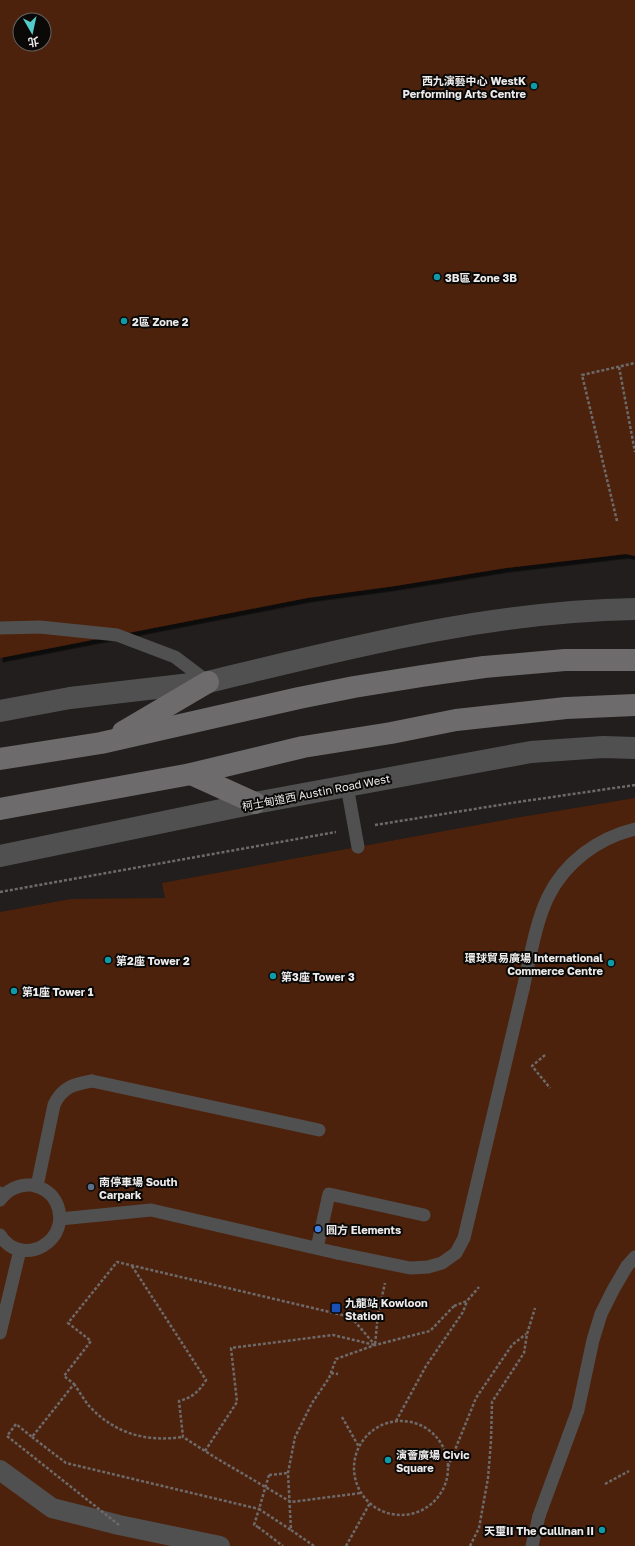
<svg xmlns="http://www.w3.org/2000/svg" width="635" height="1546" font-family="'Golos Text','Noto Sans TC',sans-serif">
<defs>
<filter id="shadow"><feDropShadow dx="2.5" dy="4.5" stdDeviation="0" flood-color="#0009"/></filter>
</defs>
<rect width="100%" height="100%" fill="#211e1d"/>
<g fill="#4d210a" fill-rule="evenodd" filter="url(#shadow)">
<path d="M 0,0 L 635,0 L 635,556 L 626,554 L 506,568 L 395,586 L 307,598 L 0,658 ZM 20,20 L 44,20 L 44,44 L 20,44 Z"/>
<polygon points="635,798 635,1546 0,1546 0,912 71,899 165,898 162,883 515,818"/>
</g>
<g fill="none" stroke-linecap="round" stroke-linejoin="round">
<g stroke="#6d6a69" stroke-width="2.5" stroke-dasharray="3 2" stroke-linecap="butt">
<polyline points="619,367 635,452"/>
<polyline points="375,825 518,802 635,785"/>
<polyline points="0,892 336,832"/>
<polyline points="545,1055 532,1066 550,1088"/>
<polyline points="454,1306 467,1301 479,1287"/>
<polyline points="378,1314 385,1283"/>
<polyline points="351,1317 375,1345"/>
<path d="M 74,1384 C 79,1391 84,1400 90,1407 C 116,1434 146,1442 183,1437"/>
<polyline points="396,1421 426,1366 463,1312 467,1301"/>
<polyline points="32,1437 66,1463 259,1509 254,1525 258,1527"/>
<polyline points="448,1467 476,1398 512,1345 526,1334"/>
<polyline points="269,1475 288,1473"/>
<polyline points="605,1484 629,1471"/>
<polyline points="470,1546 479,1528 488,1478 491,1441 492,1402 524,1353 527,1334 535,1308"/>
</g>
<g stroke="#515050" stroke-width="13">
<polyline points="0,628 40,627 117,635 175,657 208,682"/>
<polyline points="347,786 358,847"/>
<path d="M 523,989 C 530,959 535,924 548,897 C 565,862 598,838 635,829"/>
<polyline points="92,1081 319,1130"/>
<path d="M 0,1200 C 7,1190 19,1184 31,1185 C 41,1187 51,1192 56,1202 C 74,1240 22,1270 0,1235"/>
<polyline points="60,1219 151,1210 337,1253"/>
<polyline points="627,1266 635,1257"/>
<polyline points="0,1333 20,1250"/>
<polyline points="532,1546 539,1516"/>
</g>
<polyline stroke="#515050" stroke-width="20" points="0,1470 52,1508 119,1525 220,1546"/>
<g stroke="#515050" stroke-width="22">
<polyline points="0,711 70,698 208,682"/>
<polyline points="0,856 255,803"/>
</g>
<g stroke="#515050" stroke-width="22">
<path d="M 208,682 C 348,648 490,611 635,609"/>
<polyline points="255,803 531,752 603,747 635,748"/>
</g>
<g stroke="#6d6b6c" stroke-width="22">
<polyline points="123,732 208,682"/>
<polyline points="0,759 101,743 299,698 354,687 422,676 484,667 565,660 635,660"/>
<polyline points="191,774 255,803"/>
<polyline points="0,809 191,774 303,747 391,733 456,720 566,708 635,705"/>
</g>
<g stroke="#6d6a69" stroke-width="2.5" stroke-dasharray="3 2" stroke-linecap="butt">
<polyline points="617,521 582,375 635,363"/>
<path d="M 132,1266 L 206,1380 C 199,1392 191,1398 179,1401 L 183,1437 L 216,1458 L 291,1502 L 361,1493"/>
<polyline points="331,1373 338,1374"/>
<polyline points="342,1417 359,1447"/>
<circle cx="401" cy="1468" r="47"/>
<polyline points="205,1451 237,1402 231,1348 333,1335 375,1345 378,1314"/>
<polyline points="269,1475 259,1509 291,1530"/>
<polyline points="119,1525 7,1436 16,1424 32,1437 74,1384 64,1376 91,1341 68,1323 117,1262 351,1317"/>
<polyline points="258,1527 283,1546"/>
<polyline points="314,1546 291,1530 288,1473 295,1437 312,1403 329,1378 336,1359 375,1345 430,1331 454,1306"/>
<polyline points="346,1546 370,1503"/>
</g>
<g stroke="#515050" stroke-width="13">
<path d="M 37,1186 L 54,1105 C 62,1087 74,1084 92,1081"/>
<polyline points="0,1193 3,1196"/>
<polyline points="317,1248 329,1194 424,1215"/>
<polyline points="337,1253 410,1268 428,1267 442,1263 456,1253 464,1238 523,989"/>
<polyline points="539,1516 578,1410 593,1340 601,1314 613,1290 627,1266"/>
</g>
</g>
<g fill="#0f9aa8" stroke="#0a0908" stroke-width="1.5">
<circle cx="534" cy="86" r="4"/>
<circle cx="437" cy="277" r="4"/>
<circle cx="124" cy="321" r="4"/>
<circle cx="108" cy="960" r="4"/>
<circle cx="611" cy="963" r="4"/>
<circle cx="273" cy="976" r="4"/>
<circle cx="14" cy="991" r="4"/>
<circle cx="388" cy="1460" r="4"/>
<circle cx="602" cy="1530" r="4"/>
</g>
<circle fill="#5c6f8a" stroke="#0a0908" stroke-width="1.5" cx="91" cy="1187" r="4"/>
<circle fill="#3f7fe0" stroke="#0a0908" stroke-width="1.5" cx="318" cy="1229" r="4"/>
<rect fill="#1a4fb4" stroke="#0a0908" stroke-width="1.5" x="331" y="1303" width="10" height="10" rx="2"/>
<g text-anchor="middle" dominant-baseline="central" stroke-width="4" stroke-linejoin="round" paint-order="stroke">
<g font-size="11" font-weight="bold" fill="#edebeb" stroke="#0a0908" text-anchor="start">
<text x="526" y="80" text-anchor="end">西九演藝中心 WestK<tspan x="526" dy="13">Performing Arts Centre</tspan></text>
<text x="445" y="277">3B區 Zone 3B</text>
<text x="132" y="321">2區 Zone 2</text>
<text x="603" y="957" text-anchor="end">環球貿易廣場 International<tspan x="603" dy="13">Commerce Centre</tspan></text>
<text x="116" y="960">第2座 Tower 2</text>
<text x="281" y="976">第3座 Tower 3</text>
<text x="22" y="991">第1座 Tower 1</text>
<text x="99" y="1181">南停車場 South<tspan x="99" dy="13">Carpark</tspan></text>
<text x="326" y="1229">圓方 Elements</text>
<text x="345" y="1302">九龍站 Kowloon<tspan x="345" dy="13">Station</tspan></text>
<text x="396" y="1454">演薈廣場 Civic<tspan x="396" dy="13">Square</tspan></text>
<text x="594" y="1530" text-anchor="end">天璽II The Cullinan II</text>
</g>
<g font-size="11" fill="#edebeb" stroke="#0a0908">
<text transform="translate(316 792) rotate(-11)">柯士甸道西 Austin Road West</text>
</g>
</g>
<g transform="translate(32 32) rotate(171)"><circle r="19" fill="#0a0908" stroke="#656363"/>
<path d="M0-3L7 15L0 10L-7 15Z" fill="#53cdca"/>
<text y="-6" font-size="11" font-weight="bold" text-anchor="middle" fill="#edebeb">北</text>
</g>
</svg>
